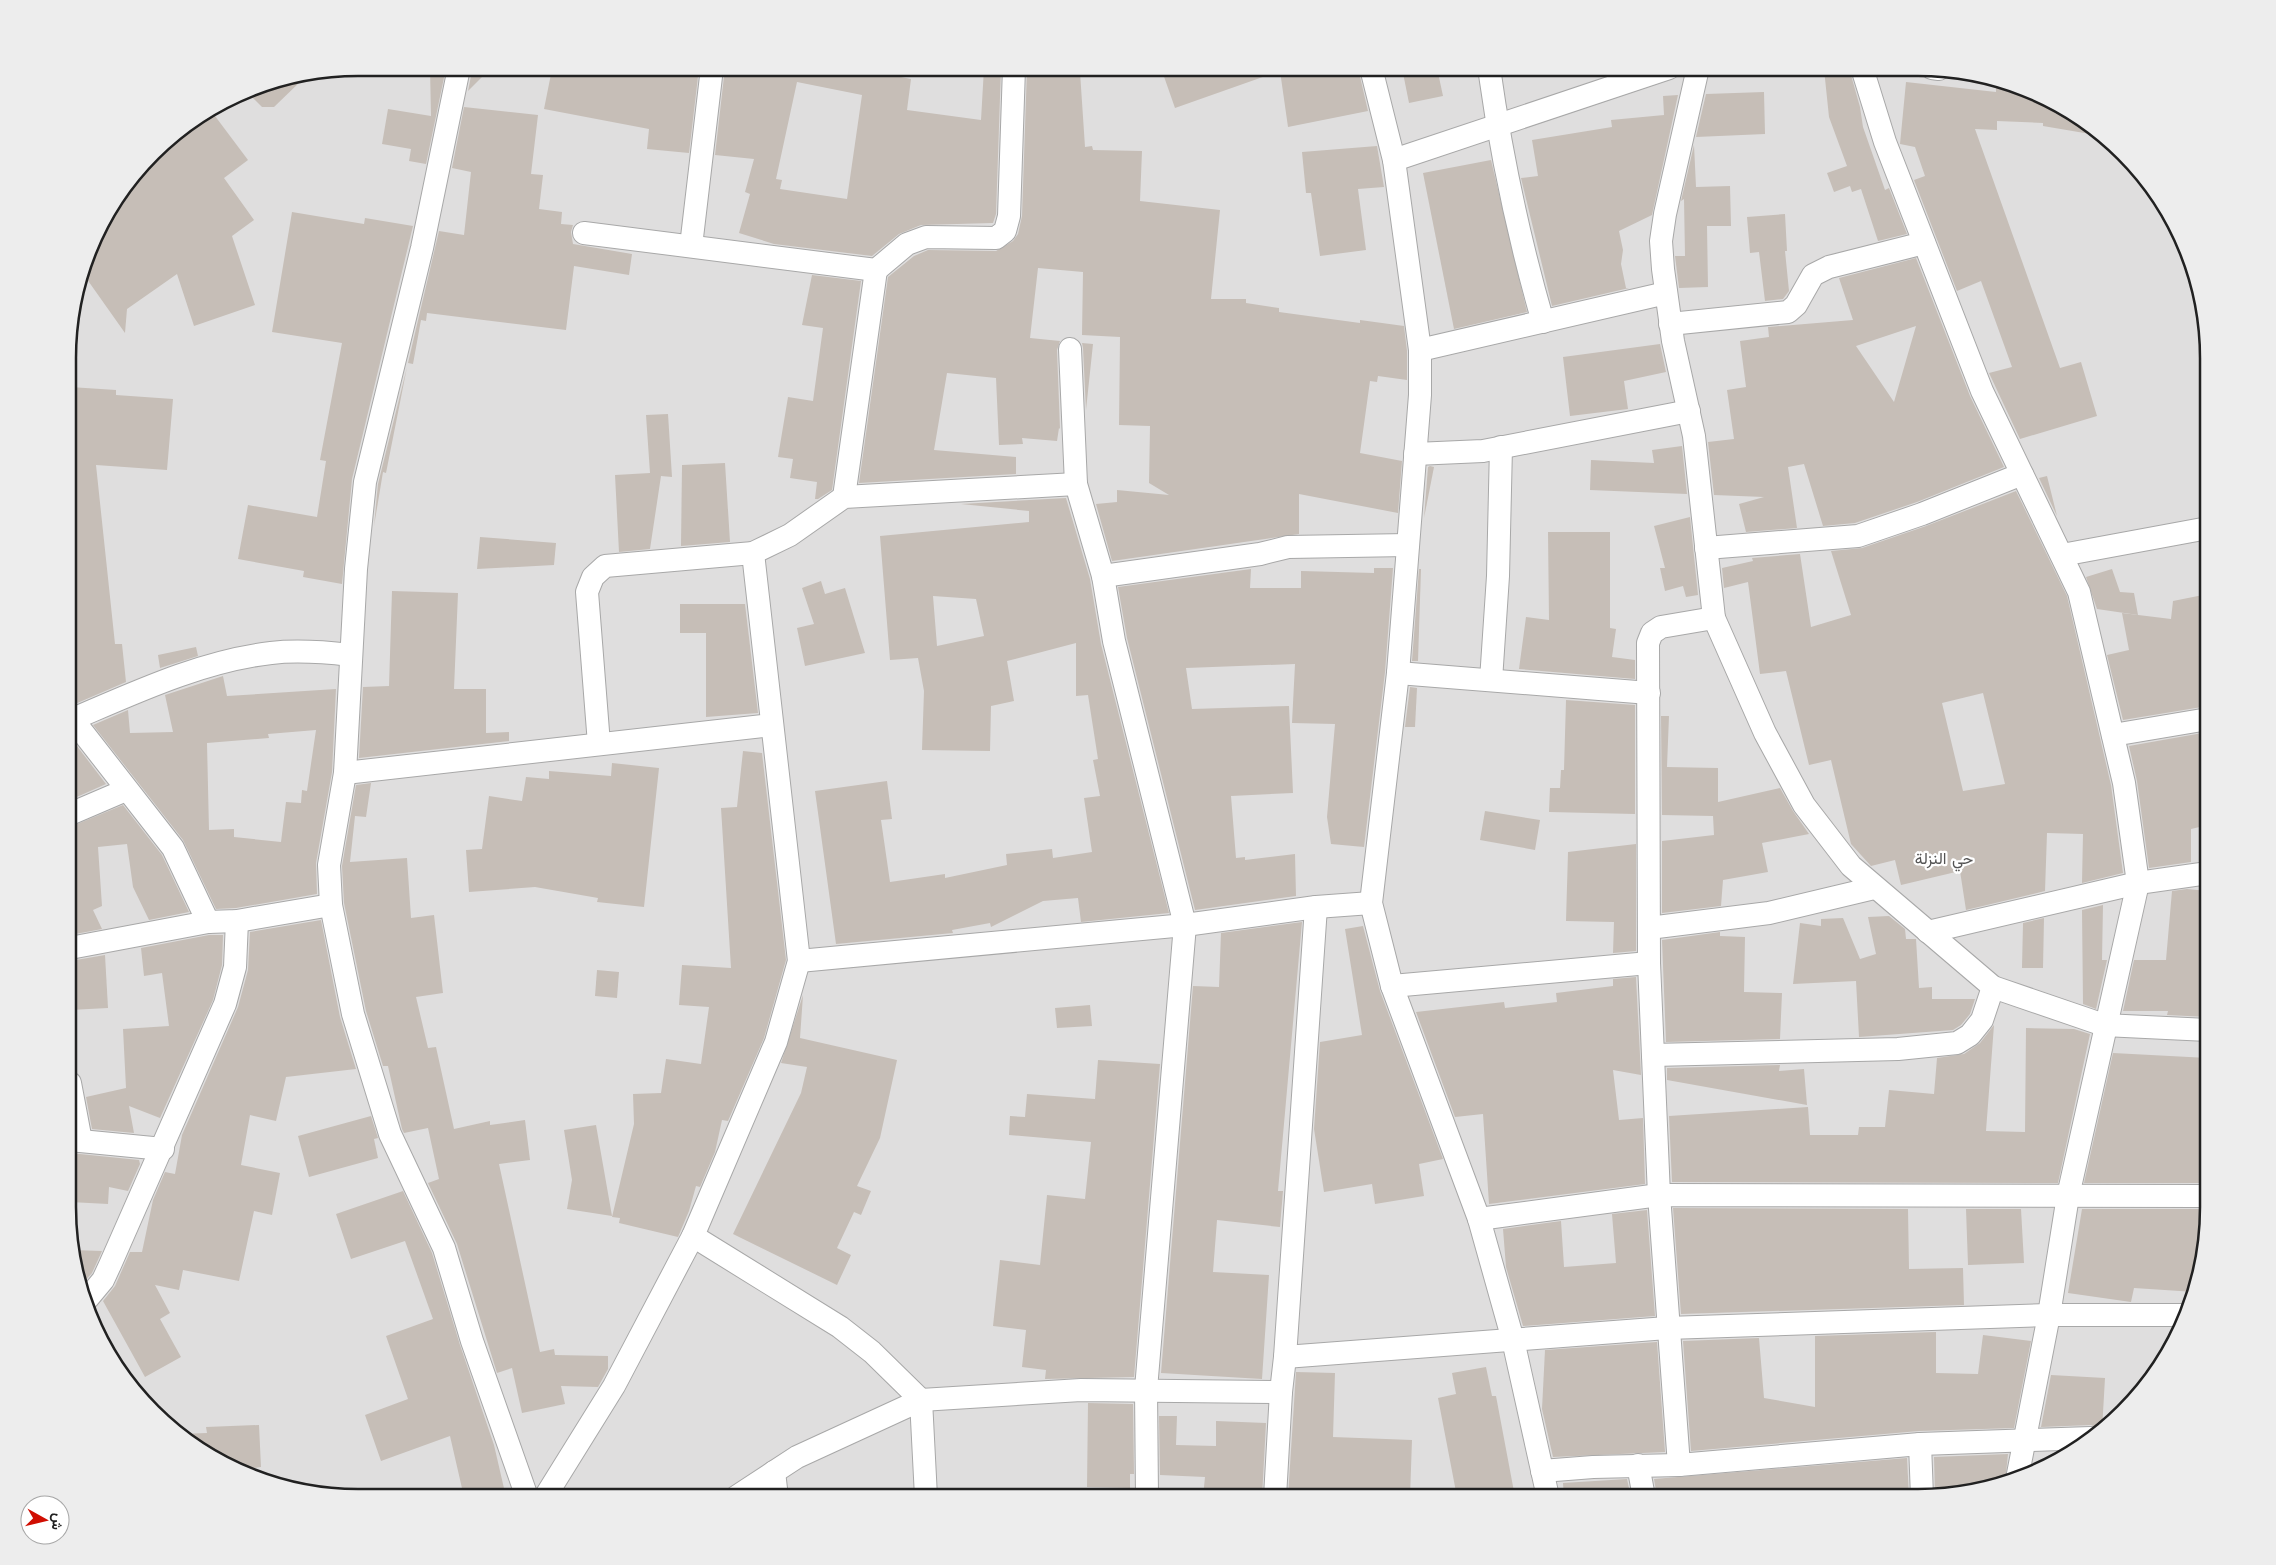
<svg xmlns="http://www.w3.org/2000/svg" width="2276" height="1565" font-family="'Work Sans',Vazirmatn,sans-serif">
<rect width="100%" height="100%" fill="#f1efe8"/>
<polygon fill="#dfdede" points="359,68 1936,68 2011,83 2094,128 2170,213 2198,283 2208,340 2208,1225 2193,1300 2148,1383 2109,1425 2046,1467 1992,1488 1918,1497 340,1497 265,1482 182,1437 106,1352 70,1244 70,321 98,230 167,140 248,90"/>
<g fill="#c6beb7" fill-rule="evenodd">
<polygon points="430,68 446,68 426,164 409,161 411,149 382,144 388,109 431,116"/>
<polygon points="472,68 491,68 468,91 472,71"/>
<polygon points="557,68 699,68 689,153 647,149 649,129 544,109 551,74 555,75"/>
<path d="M 725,68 L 897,68 L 896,76 L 911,79 L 907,110 L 981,120 L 984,68 L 1001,68 L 996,214 L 993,223 L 921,225 L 899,234 L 872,256 L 774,244 L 739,233 L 750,194 L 745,192 L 754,159 L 715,155 ZM 797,82 L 862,95 L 847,199 L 780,189 L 782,180 L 776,179 Z"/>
<polygon points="1161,68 1280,68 1281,70 1298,68 1358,68 1368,111 1288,127 1280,71 1175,108"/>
<polygon points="1402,68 1437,68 1443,96 1409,103"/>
<polygon points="1849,68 1860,107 1863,127 1885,190 1889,188 1907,234 1878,241 1861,189 1852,192 1850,186 1834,192 1827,173 1847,166 1829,117 1824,69"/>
<polygon points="1027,69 1038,70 1038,76 1080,72 1085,147 1092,146 1093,150 1142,151 1140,201 1220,210 1211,299 1246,299 1246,303 1279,308 1279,312 1360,323 1360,320 1404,326 1407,351 1407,380 1378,376 1377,382 1370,381 1360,453 1402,461 1398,513 1299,494 1299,534 1112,561 1096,504 1117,502 1117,490 1169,495 1149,483 1150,426 1119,425 1120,337 1082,335 1083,272 1038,268 1030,338 1060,341 1057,350 1060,429 1059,428 1057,441 1022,438 1023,444 999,445 996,378 947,373 934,450 1016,457 1016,474 859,483 888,277 914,256 928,250 996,251 1013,241 1018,234 1022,216"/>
<polygon points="303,79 274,107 262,107 246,91"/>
<polygon points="1906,82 1996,92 1996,85 2015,85 2094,128 2102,136 2043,126 2043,123 1997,121 1997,130 1975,129 2060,368 2081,362 2097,416 2020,439 1989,373 2012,367 1981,281 1957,291 1914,180 1925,176 1915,147 1900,144"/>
<polygon points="1764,92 1765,134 1696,137 1706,94"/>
<polygon points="1678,95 1652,215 1619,231 1623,250 1621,264 1626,288 1629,288 1552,306 1521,178 1538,176 1532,140 1612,127 1611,120 1664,115 1663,96"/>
<polygon points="464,107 538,115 531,174 543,175 539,209 562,212 561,224 573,225 571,232 573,244 632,254 629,275 574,266 566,330 427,313 426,321 421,320 413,364 408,363 439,231 464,235 471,172 452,168"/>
<polygon points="212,112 248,160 224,178 254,220 232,236 255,305 194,326 177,274 127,309 125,333 84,275 98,230 166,140"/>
<polygon points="1694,145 1696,187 1730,186 1731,226 1707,226 1708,287 1679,288 1675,256 1685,256 1684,199 1681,201"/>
<polygon points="1377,146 1384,187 1358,189 1366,250 1320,256 1311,193 1306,193 1302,152"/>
<polygon points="1491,160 1527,312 1454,329 1423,173"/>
<polygon points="292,212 364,224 365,218 413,226 352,479 342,584 303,577 304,571 238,559 248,505 317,517 326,461 320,460 342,343 272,332"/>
<polygon points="1785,214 1787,251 1785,251 1789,291 1783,299 1765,301 1759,252 1750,253 1747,217"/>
<path d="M 1916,258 L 1970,396 L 2004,467 L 1917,502 L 1855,523 L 1823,526 L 1804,464 L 1788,467 L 1797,528 L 1746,532 L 1739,504 L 1764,497 L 1714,495 L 1708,442 L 1734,439 L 1727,390 L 1746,387 L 1740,341 L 1769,337 L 1768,327 L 1853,320 L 1839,278 ZM 1916,326 L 1894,402 L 1856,346 Z"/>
<polygon points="812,275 861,281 832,490 818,499 815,499 817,482 790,478 793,459 778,457 788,397 813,401 823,328 802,325"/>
<polygon points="1082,343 1093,344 1086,410 1083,348"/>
<polygon points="1660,344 1666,372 1624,381 1628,409 1570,416 1563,357"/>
<polygon points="407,367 386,473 383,472 374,526 378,484"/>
<polygon points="70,387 116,390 116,395 173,399 167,470 96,465 115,644 122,644 126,682 75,704 70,703"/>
<polygon points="668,414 672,477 661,476 650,549 619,552 615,475 650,473 646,415"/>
<polygon points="1682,446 1687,494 1590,490 1591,460 1654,463 1652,450"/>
<polygon points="725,463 730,542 681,546 682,465"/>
<polygon points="1430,466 1434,467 1424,518 1428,467"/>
<polygon points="2047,476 2057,516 2039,478"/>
<path d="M 2016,491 L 2067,596 L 2111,785 L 2123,873 L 2082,883 L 2083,834 L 2047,833 L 2045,891 L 1966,910 L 1960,871 L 1901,885 L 1895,860 L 1871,866 L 1851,844 L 1831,760 L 1809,765 L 1786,671 L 1760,674 L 1748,582 L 1724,588 L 1722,568 L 1753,561 L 1752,558 L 1800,554 L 1811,627 L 1851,615 L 1831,551 L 1862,548 L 1926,526 ZM 1983,693 L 2005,784 L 1963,791 L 1942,703 Z"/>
<path d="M 1066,498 L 1090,579 L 1101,644 L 1169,913 L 1081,922 L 1078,898 L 1043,901 L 991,927 L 990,923 L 952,930 L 953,933 L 836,944 L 815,791 L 887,781 L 892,819 L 881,820 L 890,882 L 945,874 L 945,878 L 1007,865 L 1006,854 L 1052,849 L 1053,858 L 1092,852 L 1084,798 L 1100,796 L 1093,760 L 1098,759 L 1088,695 L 1076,696 L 1076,643 L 1007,661 L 1014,701 L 991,706 L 990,751 L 922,750 L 924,691 L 918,658 L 890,660 L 880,536 L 1029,522 L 1029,511 L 961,504 ZM 933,596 L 976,599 L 984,636 L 937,646 Z"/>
<polygon points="1690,517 1698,595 1686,597 1683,586 1665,591 1660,568 1665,568 1654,526"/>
<polygon points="1548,532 1610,532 1610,628 1616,629 1612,657 1635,660 1635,679 1519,669 1526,617 1549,620"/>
<polygon points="480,537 556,543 554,565 477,569"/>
<polygon points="1374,568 1393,568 1385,672 1364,847 1331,844 1327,817 1335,724 1292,723 1295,664 1186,668 1192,709 1289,706 1293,793 1231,796 1236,858 1245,857 1245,860 1295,854 1296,896 1195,910 1127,638 1118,587 1251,569 1250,588 1301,588 1301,571 1374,573"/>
<polygon points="1419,569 1421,569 1418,661 1412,661"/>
<polygon points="2112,569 2120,592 2134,593 2138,615 2097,609 2086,577"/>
<polygon points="821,581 825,594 845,588 865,653 805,666 797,628 814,624 802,588"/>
<polygon points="392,591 458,593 454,689 486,689 486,733 509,732 509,741 359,758 363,687 389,686"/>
<polygon points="2208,594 2208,706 2123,720 2107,655 2129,650 2122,613 2171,619 2173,601"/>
<polygon points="680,604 745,604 758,713 706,717 706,633 680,633"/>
<polygon points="196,647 198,656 160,668 158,655"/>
<path d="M 223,676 L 227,696 L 336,689 L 332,772 L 316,863 L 317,894 L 236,908 L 216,909 L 183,840 L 93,725 L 128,710 L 130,733 L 173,732 L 165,695 ZM 316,730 L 307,791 L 302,790 L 301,803 L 286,802 L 281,842 L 234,837 L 234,829 L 209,830 L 207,743 L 269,738 L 268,734 Z"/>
<polygon points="1410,687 1417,688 1415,727 1405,727"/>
<polygon points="1566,700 1635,705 1635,814 1549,812 1550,788 1560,788 1561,770 1564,770"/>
<polygon points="1661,716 1669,716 1667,767 1718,768 1718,802 1780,788 1793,811 1809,834 1762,843 1768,872 1723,880 1721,906 1662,913 1662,841 1714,835 1713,816 1662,815"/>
<polygon points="2208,732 2208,825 2191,829 2191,862 2149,868 2137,781 2129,746"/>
<polygon points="70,737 106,784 70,800"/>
<polygon points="743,751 762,753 786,960 764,1038 728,1121 722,1120 715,1152 700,1187 696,1186 689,1211 678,1237 619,1223 620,1218 612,1217 634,1124 633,1094 661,1093 666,1059 701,1064 709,1007 679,1005 682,965 731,968 721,808 737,807"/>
<polygon points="612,763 659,768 644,907 597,902 598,898 535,887 469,892 466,850 482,849 489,796 522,801 526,777 549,779 549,771 611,776"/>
<polygon points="371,783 366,817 355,816 350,862 407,858 411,918 434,915 443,993 416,997 428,1048 436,1047 454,1129 490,1121 490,1125 525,1120 530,1160 499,1164 540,1352 554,1349 555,1355 608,1356 608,1369 598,1387 561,1386 565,1404 522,1413 512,1368 497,1373 457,1244 428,1183 439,1179 428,1128 404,1133 402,1129 388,1066 383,1066 366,1011 344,903 342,866 356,785"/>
<polygon points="123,805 162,855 189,912 149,920 133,887 127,844 98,847 102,906 93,910 102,929 70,935 70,827"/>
<polygon points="1485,811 1540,820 1535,850 1480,840"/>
<polygon points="1636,844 1636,951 1613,953 1614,922 1566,921 1568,852"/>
<polygon points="2187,889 2208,891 2208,1017 2167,1015 2168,1011 2123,1011 2134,960 2166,960 2172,891"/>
<polygon points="2103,905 2102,960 2107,960 2096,1009 2083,1004 2082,910"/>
<polygon points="1889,916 1905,929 1906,939 1916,939 1919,988 1932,987 1932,999 1975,999 1970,1014 1961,1025 1953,1030 1859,1037 1856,981 1793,984 1800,923 1821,926 1821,919 1843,918 1860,959 1876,954 1868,917"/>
<polygon points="2044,918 2043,968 2022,968 2023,923"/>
<polygon points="321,920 340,1017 356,1069 286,1077 276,1121 250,1115 241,1165 280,1173 272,1215 254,1211 239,1281 183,1270 179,1290 155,1285 170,1313 160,1319 181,1357 145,1377 103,1301 115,1286 130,1252 142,1252 153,1200 165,1172 175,1174 182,1135 238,1007 248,970 250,932"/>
<polygon points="1302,922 1278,1191 1283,1191 1280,1227 1217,1220 1213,1272 1269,1275 1262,1379 1161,1373 1193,986 1219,987 1221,933"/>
<polygon points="1363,926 1380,991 1443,1159 1419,1164 1424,1196 1375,1204 1372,1184 1324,1192 1314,1129 1320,1042 1362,1035 1345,929"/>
<polygon points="1720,932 1720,936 1745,937 1744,992 1782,993 1780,1039 1666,1042 1662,940"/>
<polygon points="209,935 223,935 222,965 213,1000 160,1118 129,1106 134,1133 92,1129 86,1097 126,1088 123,1029 169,1026 162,973 144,976 141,948"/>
<polygon points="105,955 108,1008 70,1010 70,961"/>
<polygon points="597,970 619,972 617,998 595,996"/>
<polygon points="1636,977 1641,1075 1613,1070 1619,1120 1643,1118 1645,1184 1489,1204 1483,1114 1455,1117 1416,1012 1504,1002 1505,1008 1557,1002 1556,993 1613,986 1613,979"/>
<polygon points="803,995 800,1038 897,1060 880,1138 857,1186 871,1191 861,1215 854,1212 837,1248 851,1255 837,1285 733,1234 801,1093 807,1067 781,1063"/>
<polygon points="1090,1005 1092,1026 1057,1028 1055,1008"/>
<polygon points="1994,1025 1986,1131 2025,1132 2026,1028 2074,1029 2090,1034 2058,1183 1672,1182 1669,1116 1808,1107 1810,1135 1858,1135 1859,1127 1885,1127 1889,1090 1934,1094 1937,1058 1964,1054 1980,1043"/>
<polygon points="2113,1053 2208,1058 2208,1183 2084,1183"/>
<polygon points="1098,1060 1160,1064 1134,1377 1045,1379 1046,1370 1022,1367 1026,1330 993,1326 1000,1260 1040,1265 1047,1195 1085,1199 1091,1142 1009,1135 1010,1116 1025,1117 1027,1094 1095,1099"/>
<polygon points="1780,1065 1779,1071 1804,1069 1807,1105 1667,1080 1667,1068"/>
<polygon points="371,1116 378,1138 374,1139 378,1158 309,1177 298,1136"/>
<polygon points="596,1125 612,1216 567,1209 572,1180 564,1130"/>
<polygon points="70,1153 139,1160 140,1164 128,1191 109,1187 108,1204 70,1202"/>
<polygon points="403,1191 432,1253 460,1345 494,1445 506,1497 464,1497 450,1436 381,1461 365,1415 408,1399 386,1336 433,1319 405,1241 351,1259 336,1214"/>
<polygon points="1673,1208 1908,1209 1909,1269 1963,1268 1964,1305 1681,1314"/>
<polygon points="1966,1209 2021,1209 2024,1263 1968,1265"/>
<polygon points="2082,1209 2208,1209 2208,1225 2195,1292 2134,1288 2131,1302 2068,1293"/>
<polygon points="1647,1210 1655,1316 1523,1326 1506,1267 1503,1229 1561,1221 1564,1267 1616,1263 1612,1214"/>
<polygon points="72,1250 102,1251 92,1273 83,1283"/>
<polygon points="1936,1332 1936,1373 1978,1374 1983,1335 2031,1341 2014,1428 1919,1431 1691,1451 1683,1341 1759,1338 1764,1398 1815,1407 1815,1336"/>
<polygon points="1657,1342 1665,1452 1553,1457 1542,1409 1545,1350"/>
<polygon points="1486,1367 1492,1396 1496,1396 1515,1497 1457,1497 1438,1398 1456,1394 1452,1373"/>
<polygon points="1296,1372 1335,1373 1333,1437 1412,1440 1410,1497 1288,1497"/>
<polygon points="2051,1375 2105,1378 2102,1430 2091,1425 2041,1427"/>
<polygon points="1088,1403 1133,1404 1134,1474 1130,1474 1130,1488 1087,1487"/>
<polygon points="1159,1416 1177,1416 1176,1445 1216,1446 1216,1421 1266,1423 1262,1497 1203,1497 1205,1477 1160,1475"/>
<polygon points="259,1425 261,1467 253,1468 253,1476 179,1434 207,1433 206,1427"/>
<polygon points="2008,1454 2005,1483 1992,1488 1935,1495 1934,1457"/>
<polygon points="1907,1458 1909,1497 1657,1497 1654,1479"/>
<polygon points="1627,1479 1631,1497 1564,1497 1563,1483"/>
</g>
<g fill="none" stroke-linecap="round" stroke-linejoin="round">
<g stroke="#a8a8a8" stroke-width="24">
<g id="minor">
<polyline points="459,68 422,248 365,482 356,569 345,773 329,865 331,905 353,1014 390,1134 444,1248 472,1341 527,1497"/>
<polyline points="1371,68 1394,160 1420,350 1420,395 1398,673 1371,903 1392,986 1479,1219 1513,1340 1548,1497"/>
<path d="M 1489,68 C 1501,154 1519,239 1543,322"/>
<polyline points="1698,68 1665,214 1661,241 1663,269 1673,341 1694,436 1714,618 1765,733 1804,805 1851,866 1993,987 2104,1025 2208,1030"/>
<polyline points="1862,68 1885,142 1982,391 2079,592 2124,783 2138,883 2068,1196 2049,1315 2017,1479"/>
<polyline points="1932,68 1939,69"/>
<polyline points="1394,160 1669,68"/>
<polyline points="584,233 876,270 907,244 926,237 996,238 1005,231 1009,216 1014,68"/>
<polyline points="691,246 712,68"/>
<polyline points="1670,324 1788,312 1796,305 1813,275 1829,267 1924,243"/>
<polyline points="1070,349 1076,484 1103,576 1114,641 1185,925 1146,1389 1147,1497"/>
<polyline points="1420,350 1666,293"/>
<polyline points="1415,454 1483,451 1689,411"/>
<polyline points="844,497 876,270"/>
<polyline points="1706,548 1858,536 1922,514 2022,474"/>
<polyline points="2062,555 2208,528"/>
<polyline points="1103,576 1260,554 1288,547 1408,545"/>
<polyline points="1398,673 1649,693"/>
<polyline points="1491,680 1498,576 1501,447"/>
<polyline points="70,716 173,848 208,922"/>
<path d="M 73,719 C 136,692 202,661 271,653 C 297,650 324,652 350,655"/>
<polyline points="2113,735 2208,719"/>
<polyline points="599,744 587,592 593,577 605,566 753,553 790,535 844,497 1076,484"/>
<polyline points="345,773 772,725"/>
<polyline points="70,814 126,790"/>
<polyline points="1649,928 1769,913 1874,888"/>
<polyline points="1928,932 2138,883 2208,873"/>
<polyline points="70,948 208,922 237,921 331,905"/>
<polyline points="799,961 1185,925 1316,907 1371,903"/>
<polyline points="1392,986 1649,963"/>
<polyline points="1653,1055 1898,1049 1957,1043 1970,1035 1982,1020 1993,987"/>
<polyline points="70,1083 81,1141"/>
<polyline points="70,1140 163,1149"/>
<polyline points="1479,1219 1659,1195 2208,1196"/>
<polyline points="693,1236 840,1327 872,1352 921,1400 926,1497"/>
<polyline points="88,1298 103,1280 110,1265 225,1004 235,967 237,921"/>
<polyline points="1285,1357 1667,1328 2049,1315 2185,1315"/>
<polyline points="1920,1444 1922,1497"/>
<polyline points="1638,1465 1644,1497"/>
<polyline points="1679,1465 1659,1195 1649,963 1648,643 1652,633 1661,627 1714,618"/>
<polyline points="1542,1471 1593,1467 1679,1465 1920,1444 2091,1438"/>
<polyline points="774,1472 777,1497"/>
<polyline points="545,1497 614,1386 693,1236 776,1042 799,961 753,553"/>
<polyline points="736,1497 797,1457 921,1400 1081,1390 1281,1392"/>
<polyline points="1275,1497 1281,1392 1285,1357 1316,907"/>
</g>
</g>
<use href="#minor" stroke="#fff" stroke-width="22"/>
</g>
<g text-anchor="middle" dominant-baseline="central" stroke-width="4.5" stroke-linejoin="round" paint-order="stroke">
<g font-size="16" fill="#545454" stroke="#fff">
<text x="1944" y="858">حي النزلة</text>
</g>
</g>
<path d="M0 0H2276V1565H0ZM358 76H1918A282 282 0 0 1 2200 358V1207A282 282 0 0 1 1918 1489H358A282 282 0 0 1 76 1207V358A282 282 0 0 1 358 76Z" fill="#ededed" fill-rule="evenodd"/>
<path fill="none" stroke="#212121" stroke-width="2.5" d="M358 76H1918A282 282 0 0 1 2200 358V1207A282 282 0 0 1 1918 1489H358A282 282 0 0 1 76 1207V358A282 282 0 0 1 358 76Z"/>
<g transform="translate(45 1520) rotate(98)"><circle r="24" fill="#ffffff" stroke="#a6a6a6"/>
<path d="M0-4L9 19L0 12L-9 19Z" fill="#d00e02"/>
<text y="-8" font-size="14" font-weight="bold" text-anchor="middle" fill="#212121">ش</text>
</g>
</svg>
